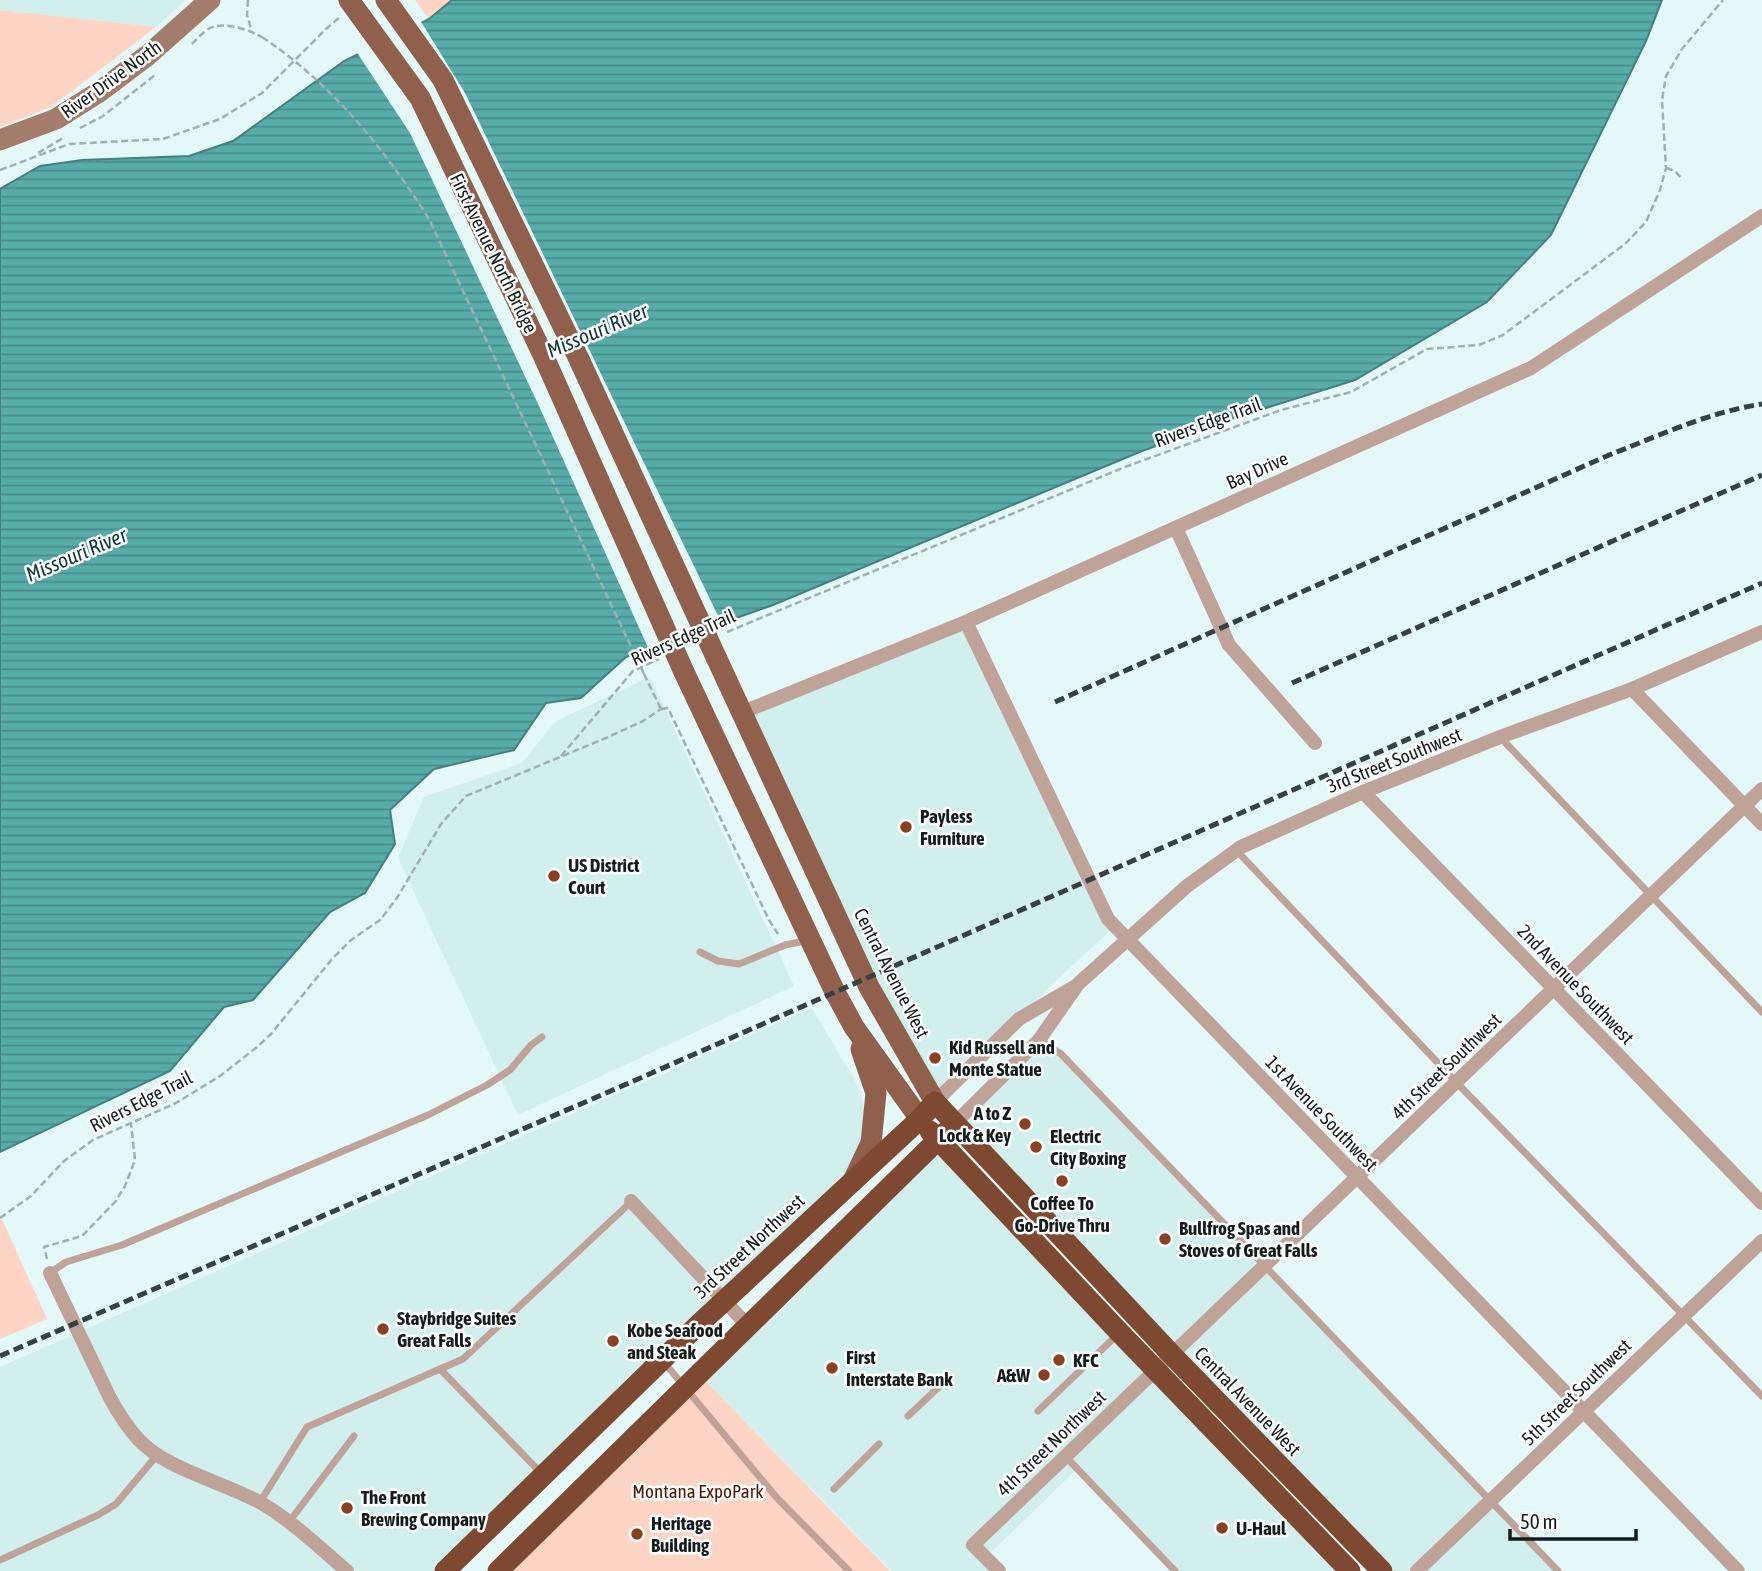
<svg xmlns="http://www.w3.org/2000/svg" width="1762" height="1571" font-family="'Asap Condensed',sans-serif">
<defs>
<pattern id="water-rules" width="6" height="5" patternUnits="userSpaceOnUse" patternTransform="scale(1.75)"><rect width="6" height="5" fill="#57acaa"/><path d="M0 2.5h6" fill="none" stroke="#478b8a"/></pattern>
</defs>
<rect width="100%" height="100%" fill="#e3f8f7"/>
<g fill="#d0efed">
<polygon points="0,0 185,0 156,27 0,10"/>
<polygon points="966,622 1115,926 1061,976 935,1102 743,712"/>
<polygon points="650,677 794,986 518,1115 398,858 424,797 522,763 556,721"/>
<polygon points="812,1008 860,1089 871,1143 854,1179 449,1571 0,1571 0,1367"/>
<polygon points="1039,1040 1061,1054 1558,1571 1384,1571 955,1124"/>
<polygon points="939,1142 1350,1571 1175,1571 1077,1469 986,1557 999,1571 892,1571 700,1375"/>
</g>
<g fill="#fed4c4">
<polygon points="415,0 452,0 429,19"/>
<polygon points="0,10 156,27 51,107 0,127"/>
<polygon points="0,1215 47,1319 0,1339"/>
<polygon points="700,1375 890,1571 498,1571"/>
</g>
<polygon fill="url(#water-rules)" stroke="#43817f" stroke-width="2" points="452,0 1662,0 1646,41 1551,235 1487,302 1355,380 1228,420 1142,451 773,605 626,657 581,698 546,703 514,750 434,769 390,810 395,844 365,893 330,912 253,1000 224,1007 170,1071 0,1152 0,189 40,166 82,160 189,156 233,141 344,61 429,19"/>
<polygon fill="#e3f8f7" points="420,20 465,93 723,626 650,652 539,406 410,133 356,51"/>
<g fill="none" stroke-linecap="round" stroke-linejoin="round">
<g stroke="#9fb0af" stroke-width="2.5" stroke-dasharray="7 3.5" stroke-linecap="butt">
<polyline points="248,0 247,15 252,32"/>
<path d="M 192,44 C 197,39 204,31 210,28 C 225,21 249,30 262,37"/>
<polyline points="80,128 103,116 155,75"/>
<polyline points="38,153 63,138"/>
<polyline points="1666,168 1675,171 1682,179"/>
<polyline points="0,170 69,144 163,139 220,119 262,93 326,29 340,17"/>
<polyline points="727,632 1125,467 1281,410 1351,392 1427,349 1479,345 1503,335 1625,244 1646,222 1660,190 1666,168 1662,100 1666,76 1682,49 1723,0"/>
<polyline points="644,674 661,709"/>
<polyline points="661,709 668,708 769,920 778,934"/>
<polyline points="561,756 633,671 659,659"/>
<polyline points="0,1218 31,1196 64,1161 93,1140 176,1103 220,1076 257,1047 271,1034 332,959 351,940 380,920 397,898 441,824 466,796 606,738 643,721 661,709"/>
<polyline points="47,1259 44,1247 82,1236 115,1202 125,1186 135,1160 131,1124"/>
</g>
<g stroke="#bfa398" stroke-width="7">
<polyline points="1500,737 1762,1012"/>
<polyline points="1236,850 1456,1082 1762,1396"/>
<polyline points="700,952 718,961 739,964 785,945 809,940"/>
<polyline points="1040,1040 1061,1054 1558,1571"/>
<polyline points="50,1273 66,1262 122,1245 428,1115 487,1085 510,1070 531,1045 542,1037"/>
<polyline points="663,1361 777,1498 849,1571"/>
<polyline points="440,1369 543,1475"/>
<polyline points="1038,1411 1118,1334"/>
<polyline points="908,1416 942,1384"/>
<polyline points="1065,1456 1175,1571"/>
<polyline points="834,1489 879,1444"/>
<polyline points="260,1502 307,1427 463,1359 631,1202"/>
<polyline points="289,1522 354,1436"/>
<polyline points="0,1560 98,1515 116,1504 158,1454"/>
</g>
<g stroke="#bfa398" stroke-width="14">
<polyline points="1176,528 1229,645 1315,743"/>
<polyline points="966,622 1108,919 1738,1571"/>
<polyline points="1632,689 1762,824"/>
<polyline points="743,712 966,622 1531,368 1762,216"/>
<polyline points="1363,792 1762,1203"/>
<polyline points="935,1102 1019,1019 1074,987"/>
<polyline points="954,1124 1039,1040 1078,984 1187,886 1241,847 1363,792 1500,737 1632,689 1762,632"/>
<polyline points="631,1201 749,1327"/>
<path d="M 50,1273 L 109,1396 C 117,1411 127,1427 139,1440 C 167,1470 227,1483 263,1504 C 293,1522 320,1548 347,1571"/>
<polyline points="999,1571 973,1545 1762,789"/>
<polyline points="1417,1571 1762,1241"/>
</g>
<polyline stroke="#a47c6c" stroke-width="21" points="0,140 56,119 99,92 148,55 210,0"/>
<g stroke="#90604d" stroke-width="21">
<polyline points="716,657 869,987 935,1102"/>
<polyline points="684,672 835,992 854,1027 920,1119"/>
<polyline points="854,1179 871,1143 876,1093 861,1049"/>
</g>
<g stroke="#7e4831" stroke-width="21">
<polyline points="930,1131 1120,1333 1350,1571"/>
<polyline points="445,1571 697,1326 920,1119 935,1102 1172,1355 1382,1571"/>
<polyline points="498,1571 954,1124"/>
</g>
<g stroke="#374141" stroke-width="5" stroke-dasharray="10 5" stroke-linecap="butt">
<polyline points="1292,683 1762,475"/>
<path d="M 1055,702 L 1609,455 C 1658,436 1709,412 1762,404"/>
<polyline points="0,1356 629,1083 1762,583"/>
</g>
<path stroke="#9fb0af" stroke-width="2.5" stroke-dasharray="7 3.5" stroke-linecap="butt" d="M 262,37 C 331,83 385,149 429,219 L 644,674"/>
<g stroke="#90604d" stroke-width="21">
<polyline points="349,0 420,98 544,357 684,672"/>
<polyline points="386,0 443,80 578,357 716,657"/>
</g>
</g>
<g fill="#8a4122" stroke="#fff" stroke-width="2.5">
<circle cx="906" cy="827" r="7"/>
<circle cx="554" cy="876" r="7"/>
<circle cx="935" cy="1058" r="7"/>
<circle cx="1025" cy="1124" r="7"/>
<circle cx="1036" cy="1147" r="7"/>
<circle cx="1062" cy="1181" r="7"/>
<circle cx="1165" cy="1239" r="7"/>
<circle cx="383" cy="1329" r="7"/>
<circle cx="613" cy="1341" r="7"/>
<circle cx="1059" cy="1360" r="7"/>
<circle cx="832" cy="1368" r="7"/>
<circle cx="1044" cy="1375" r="7"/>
<circle cx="347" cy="1508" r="7"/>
<circle cx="1222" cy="1528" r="7"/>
<circle cx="637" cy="1534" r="7"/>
</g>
<g text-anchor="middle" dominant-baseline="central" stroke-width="5" stroke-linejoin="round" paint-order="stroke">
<g font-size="19" fill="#141c1c" stroke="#fff">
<text transform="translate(111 79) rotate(-36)">River Drive North</text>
<text transform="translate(494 253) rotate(64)">First Avenue North Bridge</text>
<text transform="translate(1208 422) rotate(-20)">Rivers Edge Trail</text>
<text transform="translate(1257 470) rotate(-24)">Bay Drive</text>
<text transform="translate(683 637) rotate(-24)">Rivers Edge Trail</text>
<text transform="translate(1394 760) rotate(-22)">3rd Street Southwest</text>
<text transform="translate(892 973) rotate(63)">Central Avenue West</text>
<text transform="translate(1576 984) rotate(46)">2nd Avenue Southwest</text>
<text transform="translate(1446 1066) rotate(-44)">4th Street Southwest</text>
<text transform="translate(141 1101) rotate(-27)">Rivers Edge Trail</text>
<text transform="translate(1322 1113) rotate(46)">1st Avenue Southwest</text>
<text transform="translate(749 1246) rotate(-43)">3rd Street Northwest</text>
<text transform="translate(1576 1392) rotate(-44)">5th Street Southwest</text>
<text transform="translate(1248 1401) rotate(46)">Central Avenue West</text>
<text transform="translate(1051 1443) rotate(-44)">4th Street Northwest</text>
</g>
<g font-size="19" font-weight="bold" fill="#141c1c" stroke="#fff" text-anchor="start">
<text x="920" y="816">Payless<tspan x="920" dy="22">Furniture</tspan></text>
<text x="568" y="865">US District<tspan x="568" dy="22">Court</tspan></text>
<text x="949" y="1047">Kid Russell and<tspan x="949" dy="22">Monte Statue</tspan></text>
<text x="1011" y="1113" text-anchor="end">A to Z<tspan x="1011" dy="22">Lock &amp; Key</tspan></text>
<text x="1050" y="1136">Electric<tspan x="1050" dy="22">City Boxing</tspan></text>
<text x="1062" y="1203" text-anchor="middle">Coffee To<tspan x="1062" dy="22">Go-Drive Thru</tspan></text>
<text x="1179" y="1228">Bullfrog Spas and<tspan x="1179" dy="22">Stoves of Great Falls</tspan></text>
<text x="397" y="1318">Staybridge Suites<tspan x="397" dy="22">Great Falls</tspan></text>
<text x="627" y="1330">Kobe Seafood<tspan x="627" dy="22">and Steak</tspan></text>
<text x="846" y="1357">First<tspan x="846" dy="22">Interstate Bank</tspan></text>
<text x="1073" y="1360">KFC</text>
<text x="1030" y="1375" text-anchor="end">A&amp;W</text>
<text x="361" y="1497">The Front<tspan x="361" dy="22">Brewing Company</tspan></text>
<text x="651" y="1523">Heritage<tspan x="651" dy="22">Building</tspan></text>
<text x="1236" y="1528">U-Haul</text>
</g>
<g font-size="19" fill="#4e1700" stroke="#fff">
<text x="698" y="1491">Montana ExpoPark</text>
</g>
<g font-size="21" font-style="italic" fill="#0f3938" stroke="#fff">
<text transform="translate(597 330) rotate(-23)">Missouri River</text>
<text transform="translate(76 554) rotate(-23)">Missouri River</text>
</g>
</g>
<path d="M1510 1529v10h126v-10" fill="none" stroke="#141c1c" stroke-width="3.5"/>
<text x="1520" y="1529" font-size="21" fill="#141c1c" stroke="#ffffff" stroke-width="5" paint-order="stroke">50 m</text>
</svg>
